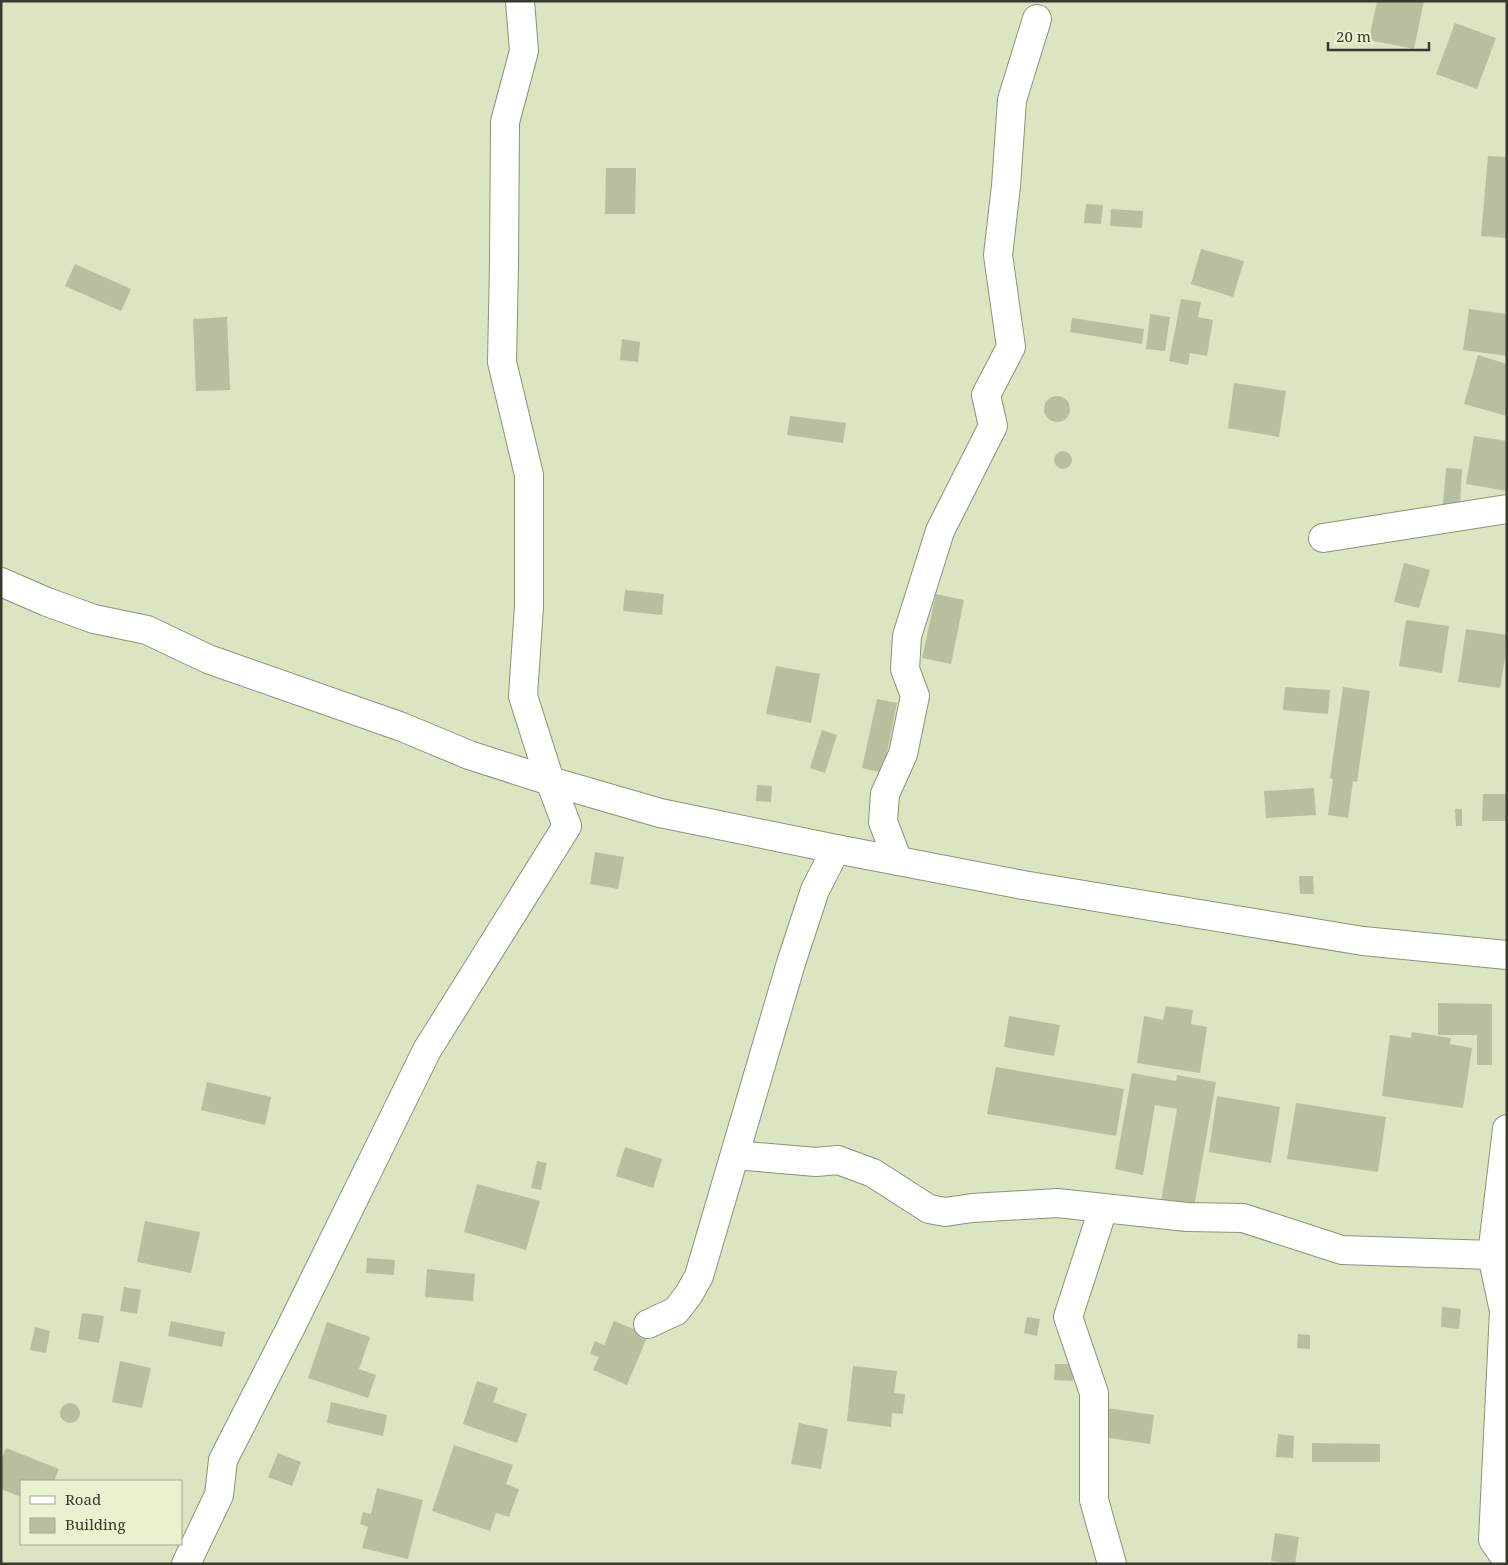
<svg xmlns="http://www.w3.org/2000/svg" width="1508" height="1565" font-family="'Noto Serif',serif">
<rect width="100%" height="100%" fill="#dbe5c2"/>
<g fill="#b7c09e">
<polygon points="1377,1 1424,1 1414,49 1369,40"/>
<polygon points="1455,23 1496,38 1477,89 1436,74"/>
<polygon points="1488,156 1507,157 1507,238 1481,236"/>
<polygon points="606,168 636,168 635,214 605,214"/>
<polygon points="1086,204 1103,205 1101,224 1084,223"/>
<polygon points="1111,209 1143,211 1142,228 1110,226"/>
<polygon points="1201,249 1244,261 1233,297 1191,284"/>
<polygon points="75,264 131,289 121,311 65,286"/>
<polygon points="1181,299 1201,302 1198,317 1213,320 1207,356 1190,353 1188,365 1169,361"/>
<polygon points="1469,309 1507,314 1507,356 1463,350"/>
<polygon points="1150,314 1170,317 1165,351 1146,349"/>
<polygon points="227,317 230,390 196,391 193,319"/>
<polygon points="1072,318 1144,329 1142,344 1070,332"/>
<polygon points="622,339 640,342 638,362 620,360"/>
<polygon points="1478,355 1507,364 1507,416 1464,404"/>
<polygon points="1234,383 1286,391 1279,437 1228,428"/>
<circle cx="1057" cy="409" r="13"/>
<polygon points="790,416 846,423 843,443 787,435"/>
<polygon points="1474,436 1507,441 1507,491 1466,484"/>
<circle cx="1063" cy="460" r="9"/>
<polygon points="1446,468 1462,469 1460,506 1443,504"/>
<polygon points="1404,563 1430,570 1419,608 1394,602"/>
<polygon points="625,590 664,594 662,615 623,611"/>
<polygon points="936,594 964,600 951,664 922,658"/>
<polygon points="1406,620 1449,626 1442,673 1399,666"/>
<polygon points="1466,629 1507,635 1507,646 1500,688 1458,682"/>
<polygon points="776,666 820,674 811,723 766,714"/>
<polygon points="1285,687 1330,690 1328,714 1283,710"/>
<polygon points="1343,687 1370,691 1357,782 1353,781 1348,818 1328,815 1333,779 1330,778"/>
<polygon points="877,699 897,703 883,773 862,768"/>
<polygon points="822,730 837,735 825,773 810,768"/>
<polygon points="757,785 772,786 771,802 756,801"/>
<polygon points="1314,788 1316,815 1266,818 1264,791"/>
<polygon points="1483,794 1507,794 1507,821 1482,821"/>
<polygon points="1455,809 1462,809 1462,826 1456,826"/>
<polygon points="595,852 624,857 618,889 590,884"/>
<polygon points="1299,876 1313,876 1314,894 1300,894"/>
<polygon points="1438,1003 1492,1004 1492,1065 1477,1065 1477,1035 1438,1035"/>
<polygon points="1166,1006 1193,1010 1191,1024 1207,1027 1200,1073 1137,1063 1144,1016 1163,1020"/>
<polygon points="1009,1016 1060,1025 1054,1056 1004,1047"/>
<polygon points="1412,1032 1451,1038 1450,1044 1472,1048 1463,1108 1382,1096 1390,1035 1411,1038"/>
<polygon points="996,1067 1124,1089 1116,1136 987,1114"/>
<polygon points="1132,1073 1176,1081 1177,1075 1216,1082 1194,1207 1161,1201 1177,1109 1155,1105 1143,1175 1115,1169"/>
<polygon points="207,1082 271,1097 265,1125 201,1110"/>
<polygon points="1217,1096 1280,1107 1271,1163 1209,1152"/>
<polygon points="1296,1103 1386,1117 1378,1172 1287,1159"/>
<polygon points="625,1147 662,1159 653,1188 616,1176"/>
<polygon points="537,1161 547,1163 541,1190 531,1188"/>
<polygon points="477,1184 540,1201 526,1250 464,1232"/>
<polygon points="145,1221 200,1232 191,1273 137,1262"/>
<polygon points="367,1258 395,1260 394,1275 366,1273"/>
<polygon points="427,1269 475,1274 473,1301 425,1297"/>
<polygon points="124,1287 141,1290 137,1314 120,1311"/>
<polygon points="1442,1307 1461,1309 1459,1329 1441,1327"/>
<polygon points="82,1313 104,1316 99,1343 78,1339"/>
<polygon points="1027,1317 1040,1319 1037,1336 1024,1333"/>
<polygon points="171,1321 225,1332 222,1347 168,1336"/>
<polygon points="614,1321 648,1335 627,1385 593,1370 599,1357 590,1354 595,1341 604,1345"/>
<polygon points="327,1322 370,1337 359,1369 376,1375 368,1398 308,1378"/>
<polygon points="35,1327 50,1331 46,1353 30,1350"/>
<polygon points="1298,1334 1310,1335 1310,1349 1297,1348"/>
<polygon points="120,1361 151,1368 142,1408 112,1402"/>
<polygon points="1055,1364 1074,1364 1073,1381 1054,1380"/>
<polygon points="853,1366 897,1371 894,1393 905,1394 903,1414 892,1413 891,1427 847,1421"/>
<polygon points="477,1381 498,1388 493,1402 527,1414 517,1443 463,1424"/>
<polygon points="331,1402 387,1415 383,1436 327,1423"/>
<circle cx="70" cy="1413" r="10"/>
<polygon points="1107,1408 1154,1415 1150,1444 1102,1437"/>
<polygon points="799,1423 828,1429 821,1469 791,1464"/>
<polygon points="1278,1434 1294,1436 1293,1458 1276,1457"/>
<polygon points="1312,1443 1380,1444 1380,1462 1312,1462"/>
<polygon points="454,1445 513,1465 506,1484 519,1489 509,1517 496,1513 490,1531 432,1511"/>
<polygon points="6,1448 59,1469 54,1481 21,1481 21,1497 1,1489 1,1460"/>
<polygon points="278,1453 301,1462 292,1486 268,1477"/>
<polygon points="377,1488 423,1500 408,1559 362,1548 368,1527 360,1524 363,1512 371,1514"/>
<polygon points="1275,1533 1299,1537 1295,1564 1271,1561"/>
</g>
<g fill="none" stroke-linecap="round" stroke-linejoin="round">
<g stroke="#8b9474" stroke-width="30">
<g id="street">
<polyline points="1323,538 1507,509"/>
<polyline points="1,582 47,602 94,619 147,630 208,659 402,727 469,755 550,781 660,813 836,849 1023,885 1363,941 1507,955"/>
<polyline points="898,861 883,822 885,794 903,754 915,696 905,669 907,636 940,531 993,426 986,395 1011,347 998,255 1006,186 1012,100 1037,19"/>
<polyline points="1507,1129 1492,1255 1504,1311 1493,1540 1507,1560"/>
<polyline points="735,1155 816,1162 838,1160 873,1173 929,1209 945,1212 972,1208 1057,1203 1187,1217 1243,1218 1342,1250 1492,1255"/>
<polyline points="1103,1209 1068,1317 1094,1393 1094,1500 1112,1564"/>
<polyline points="648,1324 676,1311 689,1294 699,1276 791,963 815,890 836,849"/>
<polyline points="186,1564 219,1495 223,1460 291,1327 427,1050 567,826 550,781 523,696 529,606 529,475 502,362 504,264 505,122 524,51 520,1"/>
</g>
</g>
<use href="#street" stroke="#fff" stroke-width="28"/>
</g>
<rect width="1508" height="1565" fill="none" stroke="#373b2d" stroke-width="5"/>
<rect x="20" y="1480" width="162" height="65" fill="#e8f2cf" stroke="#a1a98e"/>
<rect x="30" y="1496" width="25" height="8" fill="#ffffff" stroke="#a1a98e"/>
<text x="65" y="1505" font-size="15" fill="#373b2d">Road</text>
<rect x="30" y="1518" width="25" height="15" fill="#b7c09e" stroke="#a1a98e"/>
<text x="65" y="1530" font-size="15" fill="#373b2d">Building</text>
<path d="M1328 42v8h101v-8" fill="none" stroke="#373b2d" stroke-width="2.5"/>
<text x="1336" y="42" font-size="15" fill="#373b2d" stroke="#e8f2cf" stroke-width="4" paint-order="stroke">20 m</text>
</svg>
